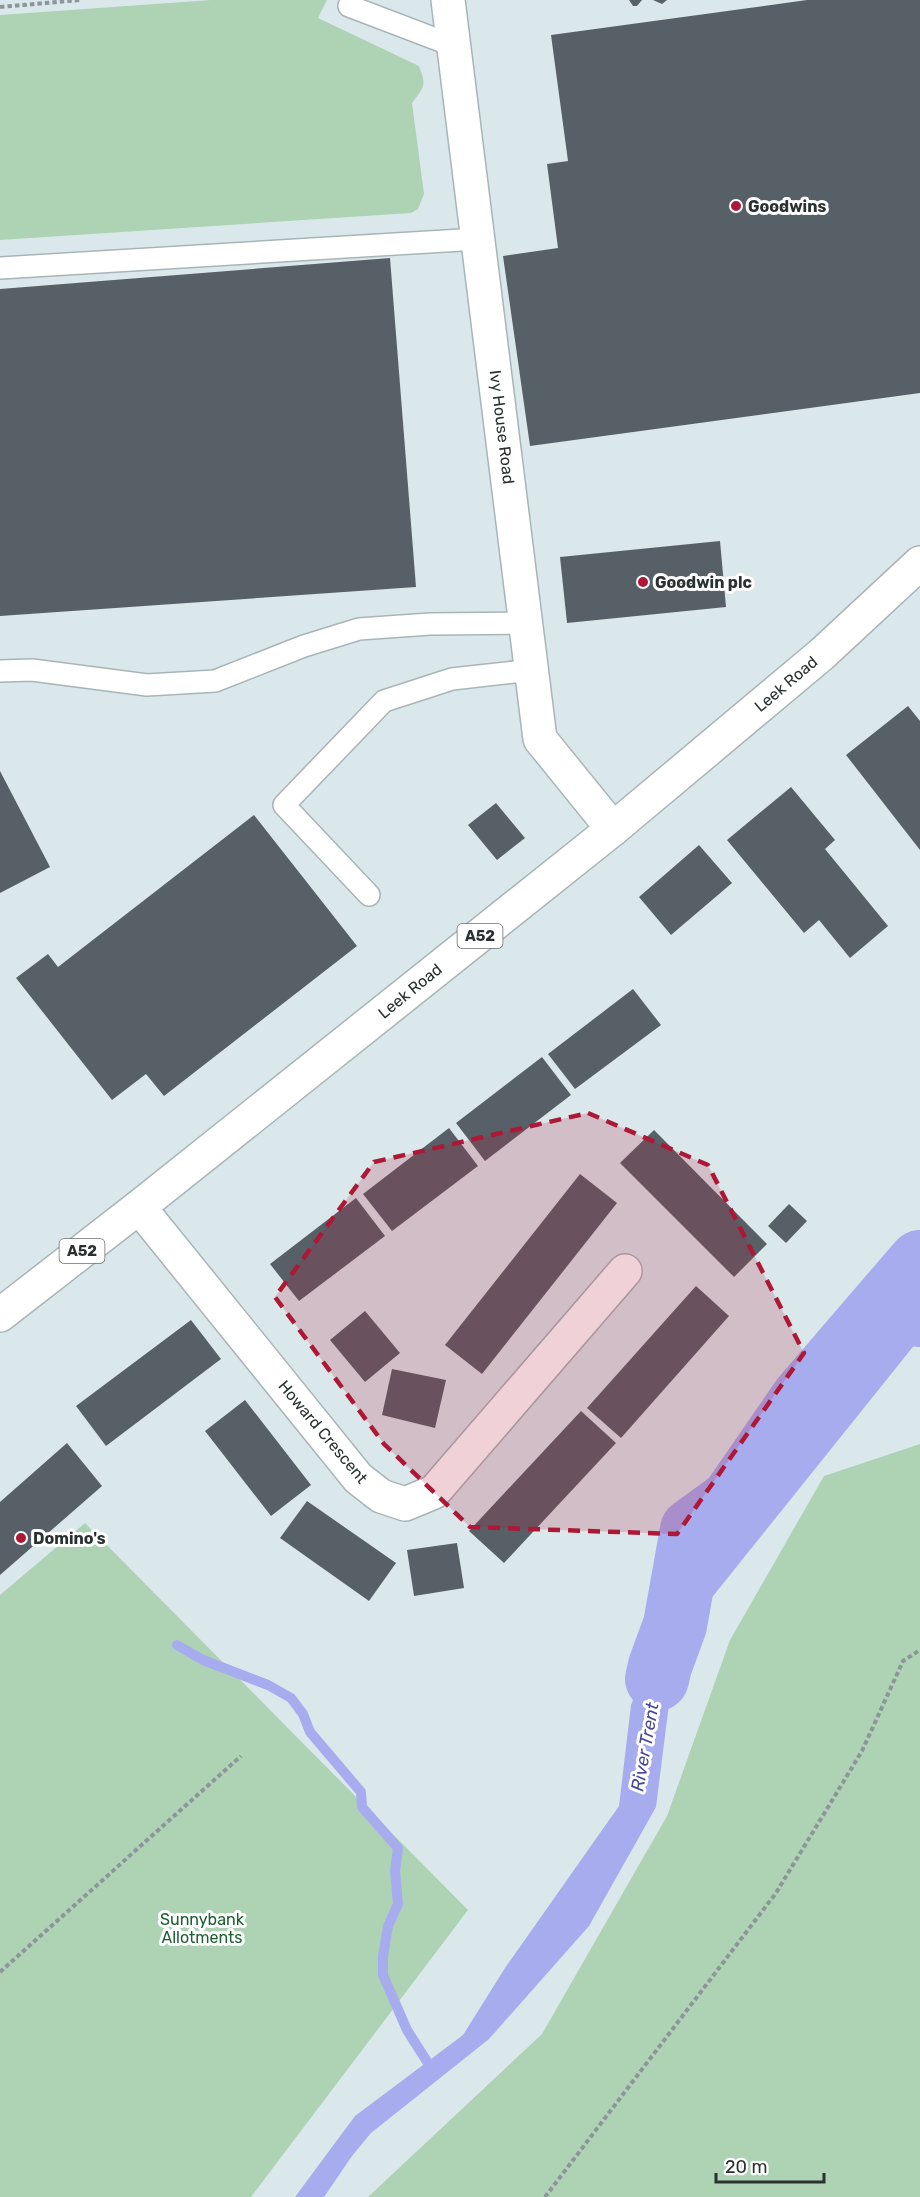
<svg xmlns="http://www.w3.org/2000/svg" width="920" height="2197" font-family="Rubik,sans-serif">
<rect width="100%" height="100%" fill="#dbe8eb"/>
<g fill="#add3b4">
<path d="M 211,0 L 327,0 L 318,18 L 419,66 C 427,86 424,87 412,103 L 424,194 L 418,209 L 411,213 L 0,240 L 0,15 Z"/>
<polygon points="920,1444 920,2197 368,2197 542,2034 667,1816 730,1640 824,1476"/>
<polygon points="85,1523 468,1910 251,2197 0,2197 0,1595"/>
</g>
<polygon fill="#a7acef" points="920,1301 920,1338 677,1641 656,1807 589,1926 489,2039 371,2133 352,2156 324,2197 295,2197 355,2116 463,2035 505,1968 619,1806 631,1705 668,1609"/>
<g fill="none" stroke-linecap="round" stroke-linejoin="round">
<g stroke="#a7acef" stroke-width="10">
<polyline points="857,1337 920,1342"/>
<polyline points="177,1645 203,1660 268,1685 291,1698 303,1714 310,1732 361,1792 362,1807 398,1848 395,1871 398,1904 388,1926 383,1956 383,1975 407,2030 433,2071"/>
</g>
<polyline stroke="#a7acef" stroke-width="64" points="657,1679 660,1666 675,1625 692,1530 732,1501 803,1398 920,1262"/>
</g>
<g fill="#586067">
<polygon points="629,0 642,0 637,6 633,6"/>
<polygon points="653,0 667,0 662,4"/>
<polygon points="807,0 920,0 920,393 530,446 503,256 558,248 547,164 568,161 551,35"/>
<polygon points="390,258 416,587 0,616 0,289"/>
<polygon points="720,541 726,607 567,623 560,557"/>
<polygon points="908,706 920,721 920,850 846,755"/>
<polygon points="0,771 50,867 0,893"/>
<polygon points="791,787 835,840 825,849 888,926 850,958 819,920 804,933 727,840"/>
<polygon points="496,803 525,838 497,860 468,825"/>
<polygon points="254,815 357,946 164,1096 146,1074 112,1100 16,978 48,954 58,967"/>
<polygon points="699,845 732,883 671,935 639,897"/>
<polygon points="633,989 661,1025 575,1089 548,1054"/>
<polygon points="542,1057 571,1095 485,1161 456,1123"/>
<polygon points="449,1128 478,1166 392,1231 363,1194"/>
<polygon points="654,1130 767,1244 734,1277 620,1163"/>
<polygon points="580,1174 617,1203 482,1374 445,1345"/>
<polygon points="356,1198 385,1236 299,1301 270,1264"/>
<polygon points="789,1204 807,1221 786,1243 768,1226"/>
<polygon points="696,1286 729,1316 621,1438 587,1408"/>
<polygon points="365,1311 400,1353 365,1382 330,1340"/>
<polygon points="191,1320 221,1359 106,1446 76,1406"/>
<polygon points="392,1369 446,1380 435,1428 382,1415"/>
<polygon points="245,1400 311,1485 271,1516 205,1431"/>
<polygon points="581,1411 616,1443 504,1563 469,1531"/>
<polygon points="67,1443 102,1486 0,1575 0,1502"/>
<polygon points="307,1501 396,1563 369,1601 280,1538"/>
<polygon points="457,1543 464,1588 414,1596 407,1550"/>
</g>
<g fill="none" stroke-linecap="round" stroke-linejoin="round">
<g stroke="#a8b5b8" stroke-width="24">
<g id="service">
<polyline points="349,6 454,46"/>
<polyline points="0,268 478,239"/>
<polyline points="0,671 32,670 147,685 215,681 304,646 359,629 430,624 526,623"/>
<polyline points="369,895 284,805 384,701 452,679 532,670"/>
</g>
</g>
<g stroke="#a8b5b8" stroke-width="36">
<g id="minor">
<polyline points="448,0 540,739 613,829"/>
<polyline points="139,1207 358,1478 381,1496 405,1504 434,1492 625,1271"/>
</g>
</g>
<g stroke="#a8b5b8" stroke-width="36">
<polyline id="trunk" points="0,1315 139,1207 613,829 822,654 920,563"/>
</g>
<g stroke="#8c9698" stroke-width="4" stroke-dasharray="4.5 3" stroke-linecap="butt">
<polyline points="0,7 80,0"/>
<polyline points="0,1972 241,1756"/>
<polyline points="545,2197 776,1893 862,1751 903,1661 920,1650"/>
</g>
<use href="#service" stroke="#fff" stroke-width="21"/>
<use href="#minor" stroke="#fff" stroke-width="33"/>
<use href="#trunk" stroke="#fff" stroke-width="33"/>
</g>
<path fill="#ad1836" fill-opacity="0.2" stroke="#ad1836" stroke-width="4.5" stroke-dasharray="12 8" stroke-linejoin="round" d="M 588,1113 L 708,1165 L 804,1353 L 677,1534 L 470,1527 L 384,1444 L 275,1297 L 374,1162 Z"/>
<g fill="#ad1836" stroke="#fff" stroke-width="2">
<circle cx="736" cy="206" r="6"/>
<circle cx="643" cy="582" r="6"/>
<circle cx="21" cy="1538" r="6"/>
</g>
<g text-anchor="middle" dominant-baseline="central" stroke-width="6" stroke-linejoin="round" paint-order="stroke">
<g fill="#fff" stroke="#6b6e6f" stroke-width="1.5">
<rect x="457.5" y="924" width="45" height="24" rx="4.5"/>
<rect x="59.5" y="1239" width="45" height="24" rx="4.5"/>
</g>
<g font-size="15" font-weight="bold" fill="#2b3031">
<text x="480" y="936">A52</text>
<text x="82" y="1251">A52</text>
</g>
<g font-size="16" font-weight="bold" fill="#2b3031" stroke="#fff" text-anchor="start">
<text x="748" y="206">Goodwins</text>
<text x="655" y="582">Goodwin plc</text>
<text x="33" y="1538">Domino's</text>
</g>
<g font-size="16" fill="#2b3031" stroke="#fff">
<text transform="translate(502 427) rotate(83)">Ivy House Road</text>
<text transform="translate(786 684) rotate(-40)">Leek Road</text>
<text transform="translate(410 991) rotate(-39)">Leek Road</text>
<text transform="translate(323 1432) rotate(50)">Howard Crescent</text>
</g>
<g font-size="16" fill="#1c6033" stroke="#fff">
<text x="202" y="1919">Sunnybank<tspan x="202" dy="18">Allotments</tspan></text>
</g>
<g font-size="18" font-style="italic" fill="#494897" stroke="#fff">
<text transform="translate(645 1747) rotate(-80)">River Trent</text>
</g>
</g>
<path d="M716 2173v9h108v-9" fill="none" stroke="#2b3031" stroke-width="3"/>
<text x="725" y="2173" font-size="18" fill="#2b3031" stroke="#ffffff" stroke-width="4.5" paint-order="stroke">20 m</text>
</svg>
